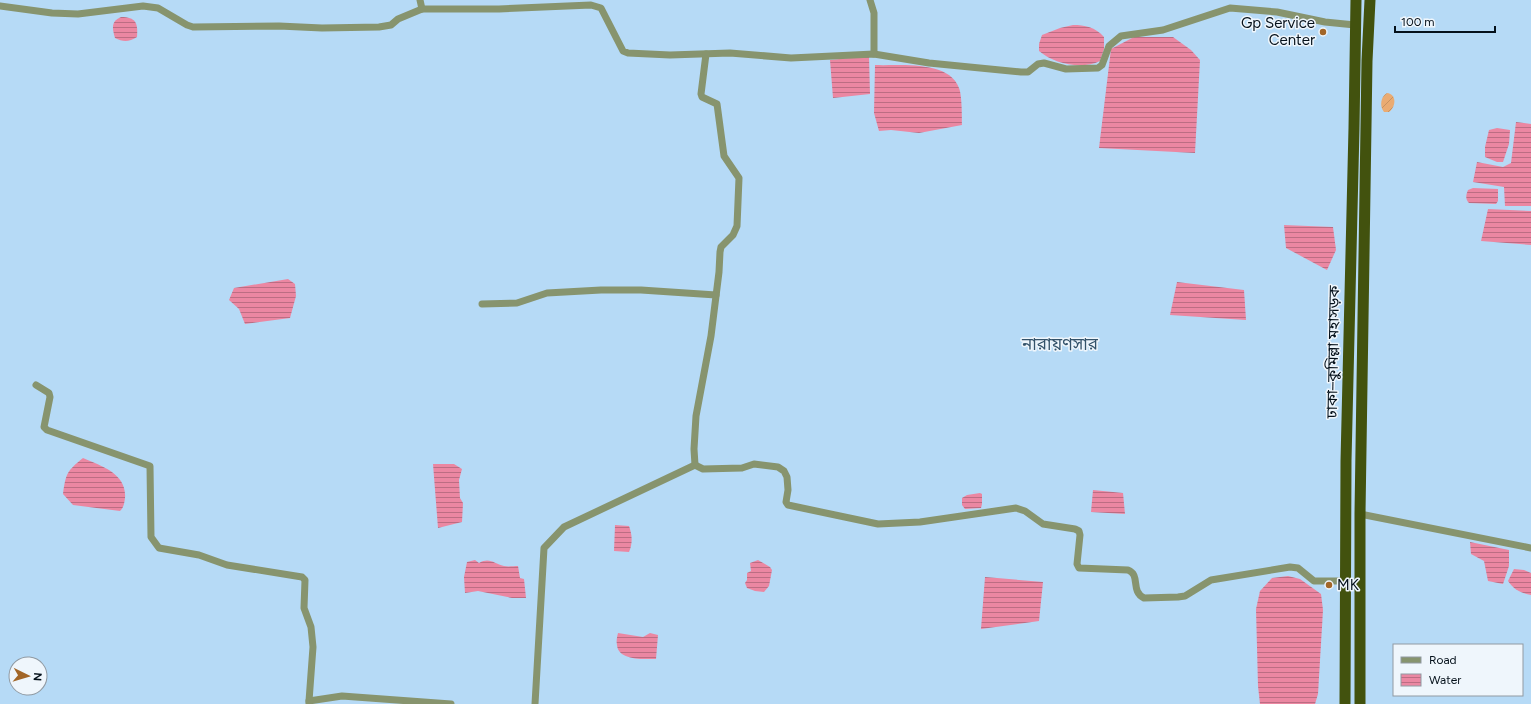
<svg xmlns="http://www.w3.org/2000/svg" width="1531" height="704" font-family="Figtree,'Noto Sans Bengali',sans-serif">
<defs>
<pattern id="garden-furrows" width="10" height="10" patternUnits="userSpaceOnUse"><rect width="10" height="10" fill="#eaab72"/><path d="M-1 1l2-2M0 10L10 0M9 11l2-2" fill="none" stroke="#c79262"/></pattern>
<pattern id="water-rules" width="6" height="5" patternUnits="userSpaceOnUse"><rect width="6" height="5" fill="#eb87a2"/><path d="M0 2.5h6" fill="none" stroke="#bc6d83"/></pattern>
</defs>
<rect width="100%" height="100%" fill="#b6daf6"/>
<path fill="url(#garden-furrows)" d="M 1387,93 C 1397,94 1396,107 1389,112 L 1384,112 C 1379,106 1381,96 1387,93 Z"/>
<g fill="url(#water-rules)">
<path d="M 121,17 C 136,17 138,23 137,37 C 129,42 123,42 115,38 C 112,28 111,21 121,17 Z"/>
<path d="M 1073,25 C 1085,25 1095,27 1104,37 L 1104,49 L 1100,61 C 1082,70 1054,64 1039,51 L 1039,44 L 1042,35 L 1060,28 Z"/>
<polygon points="1134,37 1173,37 1191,50 1200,60 1195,153 1099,148 1111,49"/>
<polygon points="869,56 870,94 833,98 830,60"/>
<path d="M 875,65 C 899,66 949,60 959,88 C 962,95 962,116 962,125 L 919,133 L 891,130 L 879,131 L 874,113 Z"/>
<polygon points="1516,122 1531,124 1531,206 1505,206 1504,187 1473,182 1477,162 1503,167 1511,163"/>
<polygon points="1497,128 1510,130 1509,144 1503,162 1497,162 1485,157 1485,147 1489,130"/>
<path d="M 1473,188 L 1498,189 L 1498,201 L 1496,204 L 1469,203 C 1465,199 1466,195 1468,190 Z"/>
<polygon points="1488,209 1531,211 1531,245 1481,241"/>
<polygon points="1284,225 1333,227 1336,250 1327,270 1286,248"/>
<polygon points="288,279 295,284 296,296 290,318 245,324 239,309 229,300 234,288"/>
<polygon points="1177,282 1244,290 1246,320 1170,315"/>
<path d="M 83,458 C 102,466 127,474 125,498 C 124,504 124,507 120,511 L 73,505 L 63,494 C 66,473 67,471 83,458 Z"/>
<polygon points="433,464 454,464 462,469 459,480 460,498 463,503 462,522 438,528"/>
<polygon points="1093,490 1123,493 1125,514 1091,512"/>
<polygon points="980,493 982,494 982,504 981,508 965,509 962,505 962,498 967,495"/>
<path d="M 615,525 L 629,526 C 632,534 633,543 629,552 L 614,551 Z"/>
<polygon points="1470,542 1509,550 1509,566 1503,584 1488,581 1484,561 1471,554"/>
<path d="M 475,560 L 479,563 C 490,557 494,564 504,566 C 508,567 514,566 518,566 L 520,578 L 524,579 L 526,598 L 512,598 L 478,591 L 465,593 L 464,577 L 467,562 Z"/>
<polygon points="758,560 770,567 772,570 769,586 764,592 755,591 747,588 745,583 747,580 747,573 751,571 750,563"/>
<path d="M 1514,569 L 1524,570 L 1531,573 L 1531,595 C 1521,593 1514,590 1508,581 Z"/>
<polygon points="1288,576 1300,579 1321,594 1323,610 1318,694 1315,704 1260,704 1258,686 1256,609 1260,591 1272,578"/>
<polygon points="985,577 1043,582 1039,621 981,629"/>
<path d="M 618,633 L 643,637 L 650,633 L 658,635 L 656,659 C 645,659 618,661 617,645 C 616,641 617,637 618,633 Z"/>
</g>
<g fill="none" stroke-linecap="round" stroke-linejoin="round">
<g stroke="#87946e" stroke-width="7">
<polyline points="420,0 422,9"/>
<polyline points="870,0 874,13 874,54"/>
<polyline points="0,6 52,13 78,14 143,6 158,8 187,25 193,27 279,26 322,28 379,27 391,25 398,19 422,9 499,9 591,5 601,8 623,51 628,53 670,55 730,53 791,58 874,54 929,63 1021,72 1028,72 1038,64 1044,63 1066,69 1098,68 1102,65 1109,46 1121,36 1163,30 1230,8 1277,12 1325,22 1355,25"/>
<polyline points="482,304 517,303 547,293 601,290 641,290 716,295"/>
<polyline points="36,385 49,393 50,397 44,427 47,430 150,466 151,537 159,548 199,555 227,565 302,577 305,580 304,608 311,627 313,647 309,701"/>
<path d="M 695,465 L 703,469 L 742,468 L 754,464 L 778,467 L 784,471 L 787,477 L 788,490 L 786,502 L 788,505 L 878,524 L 920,522 L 1016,508 L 1025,511 L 1043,524 L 1075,529 L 1079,531 L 1080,535 L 1077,564 L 1079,568 L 1128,570 C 1141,575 1130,591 1144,598 L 1178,597 L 1185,596 L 1211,580 L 1290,567 L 1298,568 L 1314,581 L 1345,581"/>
<polyline points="695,465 694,449 696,416 711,336 719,272 720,252 721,247 733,235 737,226 739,178 724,156 717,104 702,97 701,94 706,54"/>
<polyline points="1360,514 1531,548"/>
<polyline points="309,704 309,701 342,696 451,704"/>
<polyline points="535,704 544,548 564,527 695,465"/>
</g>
<g stroke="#42520e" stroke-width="11">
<polyline points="1345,704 1346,461 1354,128 1356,0"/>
<polyline points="1360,704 1360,514 1367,61 1370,0"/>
</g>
</g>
<g fill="#a26628" stroke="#eff6fc" stroke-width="1.5">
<circle cx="1323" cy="32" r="4"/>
<circle cx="1329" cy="585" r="4"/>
</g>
<g text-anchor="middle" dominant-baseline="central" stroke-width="3" stroke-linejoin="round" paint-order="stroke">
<g font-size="15" fill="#05111b" stroke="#eff6fc" text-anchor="end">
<text x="1315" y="23">Gp Service<tspan x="1315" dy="17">Center</tspan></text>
<text x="1337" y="585" text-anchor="start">MK</text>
</g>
<g font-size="15" fill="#05111b" stroke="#eff6fc">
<text transform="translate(1333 352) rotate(-89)">ঢাকা–কুমিল্লা মহাসড়ক</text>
</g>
<g font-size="17" fill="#33526a" stroke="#eff6fc">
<text x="1060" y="344">নারায়ণসার</text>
</g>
</g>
<rect x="1393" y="644" width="130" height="52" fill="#eff6fc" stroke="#919aa2"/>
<rect x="1401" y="657" width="20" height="6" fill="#87946e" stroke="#919aa2"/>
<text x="1429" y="664" font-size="12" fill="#05111b">Road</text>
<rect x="1401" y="674" width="20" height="12" fill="url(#water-rules)" stroke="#919aa2"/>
<text x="1429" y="684" font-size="12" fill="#05111b">Water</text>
<g transform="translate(28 676) rotate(95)"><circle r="19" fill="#eff6fc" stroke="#919aa2"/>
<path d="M0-3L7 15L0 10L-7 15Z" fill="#a26628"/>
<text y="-6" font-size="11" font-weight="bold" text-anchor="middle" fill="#05111b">N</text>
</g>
<path d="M1395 26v6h100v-6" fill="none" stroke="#05111b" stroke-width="2"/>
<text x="1401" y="26" font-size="12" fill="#05111b" stroke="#eff6fc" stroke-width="3" paint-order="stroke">100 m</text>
</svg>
